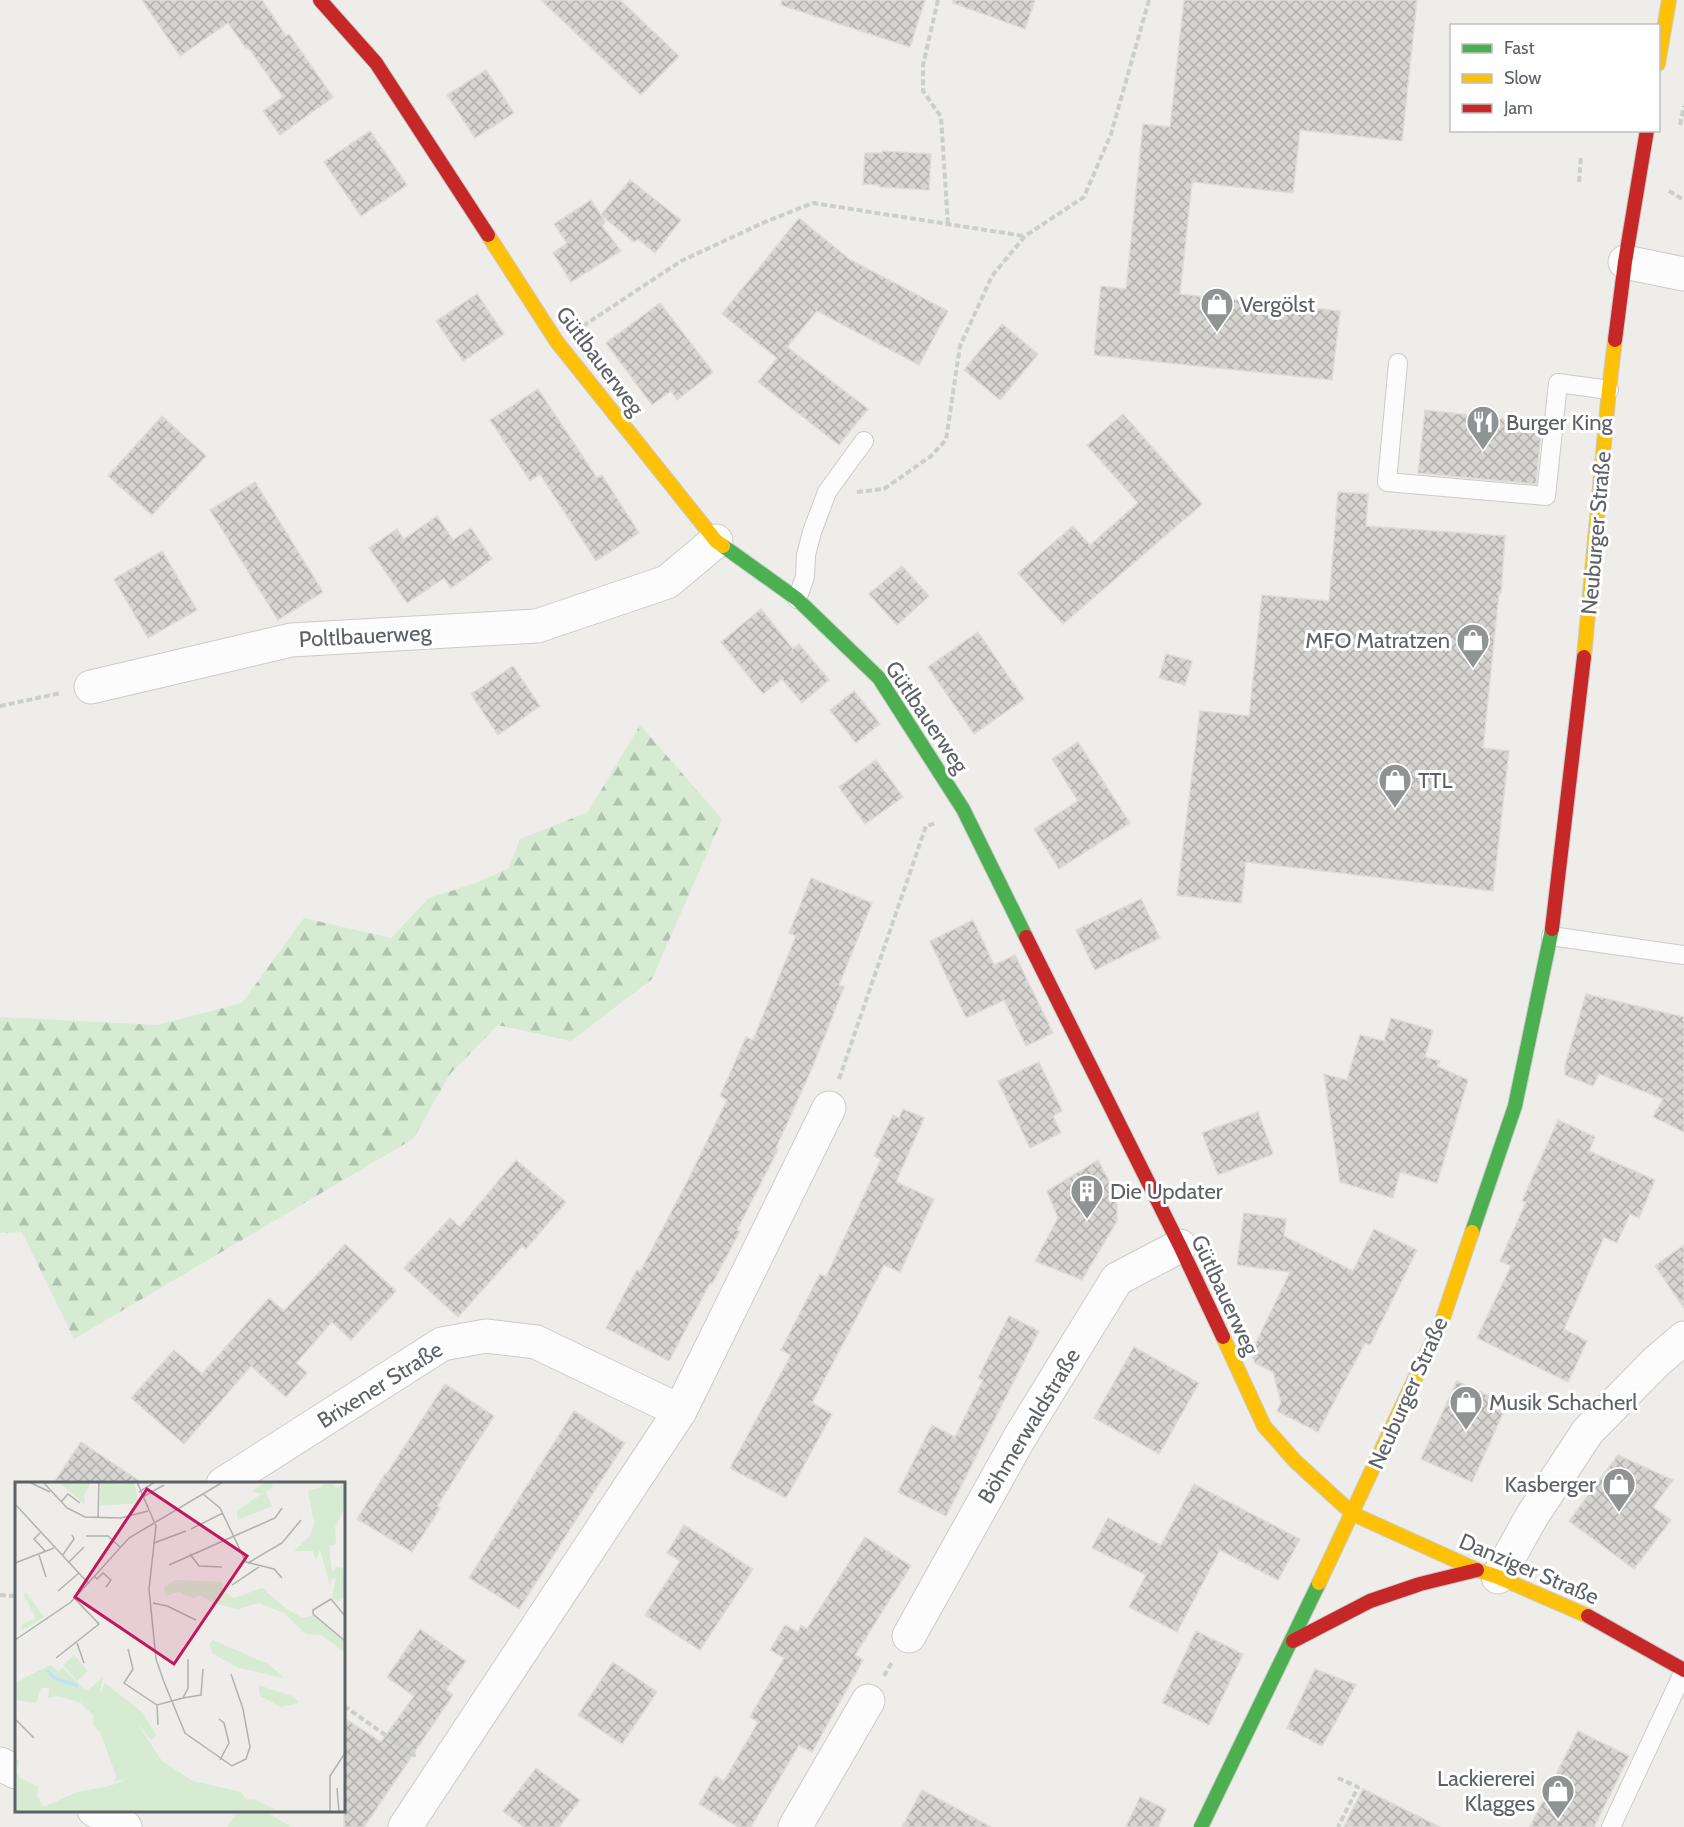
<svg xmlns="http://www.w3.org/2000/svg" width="1684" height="1827" font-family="Cabin,sans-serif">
<defs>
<pattern id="forest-firs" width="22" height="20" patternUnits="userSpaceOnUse" patternTransform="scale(1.5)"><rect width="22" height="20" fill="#d6ebd2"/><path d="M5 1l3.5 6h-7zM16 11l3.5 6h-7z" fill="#b1c2ae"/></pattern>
<pattern id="building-cross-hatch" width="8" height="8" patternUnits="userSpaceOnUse" patternTransform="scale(1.5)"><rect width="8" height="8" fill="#d6d5d2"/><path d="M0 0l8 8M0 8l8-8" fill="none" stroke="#b1b0ae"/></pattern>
</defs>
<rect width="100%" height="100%" fill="#eeede9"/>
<polygon fill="url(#forest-firs)" points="640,725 722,819 652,979 571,1041 498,1025 450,1074 413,1139 74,1339 22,1232 0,1233 0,1017 157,1025 242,1003 304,918 391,938 429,898 476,883 509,868 520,839 588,812"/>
<polygon fill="#d6ebd2" points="239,1810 265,1811 291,1827 227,1827"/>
<g fill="url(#building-cross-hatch)" stroke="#dedcd7" stroke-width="1.5">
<polygon points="142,0 262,0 286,36 289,34 333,97 280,135 263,111 283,97 248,47 246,48 228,23 180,56"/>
<polygon points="541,0 620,0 679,56 641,95"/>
<polygon points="782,0 925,0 910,47 781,5"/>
<polygon points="953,0 1035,0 1025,29 953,3"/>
<polygon points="1184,0 1417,0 1402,141 1300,130 1293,193 1192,182 1180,294 1340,311 1332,380 1094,355 1101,286 1126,289 1143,124 1170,127"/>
<polygon points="486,70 514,113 475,138 447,95"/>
<polygon points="370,131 407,185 361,216 324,162"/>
<polygon points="882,151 931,154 929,190 880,187 880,185 863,184 865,153 882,153"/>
<polygon points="630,180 681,220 655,253 638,239 634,242 601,215"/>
<polygon points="591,200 605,222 602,226 621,251 571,282 553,253 567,243 554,224"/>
<polygon points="799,218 849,259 948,311 919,365 817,311 787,347 868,409 839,445 758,382 777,358 722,314"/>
<polygon points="477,294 504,334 463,361 436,321"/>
<polygon points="660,303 713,372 677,400 671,391 652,405 606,343"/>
<polygon points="1002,324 1038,354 1000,400 964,370"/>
<polygon points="538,389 597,478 602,475 639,533 596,561 540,474 530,481 490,420"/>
<polygon points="1425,410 1542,423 1536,484 1418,473"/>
<polygon points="1123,414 1202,504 1063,624 1018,573 1073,526 1090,545 1138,503 1087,445"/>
<polygon points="162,416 206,456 152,515 108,476"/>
<polygon points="255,482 323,592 278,620 210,510"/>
<polygon points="1338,492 1368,494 1366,526 1505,536 1501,593 1499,593 1483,748 1509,751 1493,891 1246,862 1241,903 1177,895 1200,711 1249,716 1262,595 1329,601"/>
<polygon points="437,516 453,540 471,528 492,559 451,588 444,578 407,603 369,548 397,529 404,539"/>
<polygon points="162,551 197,610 148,638 114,579"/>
<polygon points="902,566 929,596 897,625 869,594"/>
<polygon points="761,609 793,649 799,644 829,680 802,703 782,679 763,694 721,642"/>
<polygon points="978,632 1024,699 974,734 928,667"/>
<polygon points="1166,654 1192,661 1185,685 1159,678"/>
<polygon points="513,666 540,706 498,735 471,694"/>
<polygon points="854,691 880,724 856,743 830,710"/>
<polygon points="1078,742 1130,823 1059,869 1034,829 1078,801 1052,759"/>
<polygon points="876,760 903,797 865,824 839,787"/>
<polygon points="811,878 872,903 839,985 844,987 813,1066 776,1148 778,1149 737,1230 740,1231 712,1284 710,1283 669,1361 606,1328 637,1270 640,1272 689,1178 727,1100 720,1096 746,1037 753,1040 796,936 789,933"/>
<polygon points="1141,899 1160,938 1095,970 1076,930"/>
<polygon points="973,920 994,965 1015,955 1053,1033 1026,1046 1004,1000 966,1018 930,941"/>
<polygon points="1586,994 1684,1017 1684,1132 1653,1117 1663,1099 1599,1074 1593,1086 1565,1075 1565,1065"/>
<polygon points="1391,1018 1433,1030 1425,1057 1440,1061 1437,1066 1468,1080 1437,1183 1400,1172 1393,1198 1340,1182 1324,1074 1347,1080 1360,1035 1384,1041"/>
<polygon points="1039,1062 1062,1111 1053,1116 1061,1133 1030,1148 998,1081"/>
<polygon points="903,1109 924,1118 896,1182 934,1199 900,1272 884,1265 812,1403 832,1414 786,1498 730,1468 791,1355 781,1350 820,1274 826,1277 881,1159 874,1156 893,1115 899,1118"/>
<polygon points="1258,1112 1273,1154 1218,1175 1202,1133"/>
<polygon points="1558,1120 1595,1137 1589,1151 1655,1180 1639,1218 1630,1214 1617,1243 1604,1237 1564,1329 1587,1341 1568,1382 1477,1338 1511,1266 1500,1261 1526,1202 1522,1201"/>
<polygon points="516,1160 566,1202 526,1249 522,1246 458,1317 404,1268 450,1218 460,1227"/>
<polygon points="1098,1160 1117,1197 1117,1221 1082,1280 1035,1261 1058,1218 1047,1191"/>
<polygon points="1244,1213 1286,1219 1284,1236 1353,1271 1374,1229 1417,1250 1370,1345 1365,1343 1318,1432 1277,1411 1281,1403 1273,1372 1255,1363 1251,1353 1290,1272 1237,1265"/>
<polygon points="345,1244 396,1291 351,1340 332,1322 296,1363 307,1373 286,1397 251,1366 184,1444 131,1398 174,1350 202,1374 269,1298 284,1311"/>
<polygon points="1684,1245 1684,1308 1655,1266"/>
<polygon points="1009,1316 1039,1331 946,1516 898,1492 932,1425 955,1437 983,1380 978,1378"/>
<polygon points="1134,1347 1199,1383 1159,1454 1094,1418"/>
<polygon points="1457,1381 1507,1404 1472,1482 1421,1459"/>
<polygon points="445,1384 494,1416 437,1506 440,1508 412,1552 357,1519 385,1474 386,1475"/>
<polygon points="574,1411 625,1443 519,1609 469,1578"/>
<polygon points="81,1442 144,1484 53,1484"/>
<polygon points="1618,1455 1673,1480 1653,1507 1671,1520 1634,1569 1569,1521"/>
<polygon points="1194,1484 1300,1539 1278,1580 1220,1550 1177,1632 1129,1607 1146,1575 1092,1548 1108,1518 1161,1545"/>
<polygon points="684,1525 753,1569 700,1650 645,1615 680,1561 667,1553"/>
<polygon points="865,1537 911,1566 855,1655 863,1660 812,1752 799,1745 751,1827 738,1827 699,1804 715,1776 724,1781 758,1722 750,1717 784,1658 770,1650 785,1625 798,1632 801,1625 807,1629"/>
<polygon points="420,1629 466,1661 446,1690 453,1695 364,1827 344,1827 344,1718 381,1742 414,1696 387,1677"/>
<polygon points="1196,1631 1243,1654 1209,1725 1162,1703"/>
<polygon points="613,1662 657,1692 622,1744 578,1715"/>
<polygon points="1315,1669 1356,1685 1322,1746 1287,1728"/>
<polygon points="1578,1731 1629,1756 1594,1827 1530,1827"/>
<polygon points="536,1768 580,1800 559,1827 524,1827 503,1811"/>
<polygon points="1363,1789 1440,1827 1344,1827"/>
<polygon points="922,1790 991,1827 902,1827"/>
<polygon points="1140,1797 1166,1809 1158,1827 1126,1827"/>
</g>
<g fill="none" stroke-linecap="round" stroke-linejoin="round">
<g stroke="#cbcbcb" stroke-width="20">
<g id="lane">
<polyline points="1398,363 1387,482 1546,496 1558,383 1609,390"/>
<polyline points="797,599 805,577 806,555 812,532 827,492 864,441"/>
<polyline points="1551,936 1684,955"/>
<polyline points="1611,1827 1684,1671"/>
</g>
</g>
<g stroke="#cbcbcb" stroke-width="35">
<g id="street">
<polyline points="1625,262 1684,274"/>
<polyline points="91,687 291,640 537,626 667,582 716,541"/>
<polyline points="223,1484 442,1344 486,1336 536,1342 680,1411"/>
<polyline points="1498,1577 1532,1516 1588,1431 1657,1361 1684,1338"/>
<polyline points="909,1636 1020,1437 1117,1279 1180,1246"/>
<polyline points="0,1764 16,1772"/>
<polyline points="94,1810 125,1827"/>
<polyline points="405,1827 680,1411 829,1108"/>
<polyline points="795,1827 868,1701"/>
</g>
</g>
<g stroke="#c9cac9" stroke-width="16">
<g id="fast">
<polyline points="723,546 797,599 879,678 963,809 1026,937"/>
<polyline points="1472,1232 1515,1106 1552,929"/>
<polyline points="1201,1827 1319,1583"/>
</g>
</g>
<g stroke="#c9cac9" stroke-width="16">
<g id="slow">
<polyline points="1658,64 1669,0"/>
<polyline points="488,235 557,342 716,541 723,546"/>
<polyline points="1584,657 1609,390 1615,340"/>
<polyline points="1223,1337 1264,1426 1295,1461 1353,1514 1477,1570 1498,1577 1588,1616"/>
<polyline points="1319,1583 1442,1321 1472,1232"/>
</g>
</g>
<g stroke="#c9cac9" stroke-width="16">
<g id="jam">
<polyline points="320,0 376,63 488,235"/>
<polyline points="1615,340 1625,262 1647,130"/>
<polyline points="1552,929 1584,657"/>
<polyline points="1026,937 1180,1246 1223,1337"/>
<polyline points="1588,1616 1684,1670"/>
<polyline points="1293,1641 1370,1601 1420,1584 1477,1570"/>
</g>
</g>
<g stroke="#cacfcb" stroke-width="4" stroke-dasharray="6 3" stroke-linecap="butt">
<polyline points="938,0 923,65 923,91 941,117 948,225"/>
<polyline points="1680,125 1684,106"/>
<polyline points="1579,182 1581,156"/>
<polyline points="1669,191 1684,200"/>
<polyline points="583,326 681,261 765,222 813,203 1024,236"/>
<polyline points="857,492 884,489 931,456 946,440 960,346 992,276 1025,236 1084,197 1111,134 1149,0"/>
<polyline points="0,706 61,693"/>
<polyline points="839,1079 926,826 936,823"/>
<polyline points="0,1595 13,1596 16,1593"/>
<polyline points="884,1676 892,1662"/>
<polyline points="344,1706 414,1755 413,1757"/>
<polyline points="1338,1778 1358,1787 1338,1827"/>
</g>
<use href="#lane" stroke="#fcfcfc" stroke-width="18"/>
<use href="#street" stroke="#fcfcfc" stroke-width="33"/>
<use href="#fast" stroke="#4caf50" stroke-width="14"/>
<use href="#slow" stroke="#ffc107" stroke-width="14"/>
<use href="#jam" stroke="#c62828" stroke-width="14"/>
</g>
<defs>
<g id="shop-pin" transform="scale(1.725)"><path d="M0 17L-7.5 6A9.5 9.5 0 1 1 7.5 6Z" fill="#909394" stroke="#fff"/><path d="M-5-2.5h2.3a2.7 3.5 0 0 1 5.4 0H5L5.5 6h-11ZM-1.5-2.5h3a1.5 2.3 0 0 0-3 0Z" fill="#fff"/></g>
<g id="restaurant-pin" transform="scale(1.725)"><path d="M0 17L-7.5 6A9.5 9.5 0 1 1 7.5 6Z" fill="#909394" stroke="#fff"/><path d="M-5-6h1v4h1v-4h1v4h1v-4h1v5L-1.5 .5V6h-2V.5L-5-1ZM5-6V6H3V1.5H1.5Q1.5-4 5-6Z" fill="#fff"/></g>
<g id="building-pin" transform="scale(1.725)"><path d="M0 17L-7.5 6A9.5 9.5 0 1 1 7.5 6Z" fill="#909394" stroke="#fff"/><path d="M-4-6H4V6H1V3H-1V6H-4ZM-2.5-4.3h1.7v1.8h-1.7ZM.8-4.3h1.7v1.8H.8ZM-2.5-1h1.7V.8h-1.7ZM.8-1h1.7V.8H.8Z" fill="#fff"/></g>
</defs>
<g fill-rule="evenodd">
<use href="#shop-pin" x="1217" y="304"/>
<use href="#restaurant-pin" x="1483" y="422"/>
<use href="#shop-pin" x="1473" y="640"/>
<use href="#shop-pin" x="1395" y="780"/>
<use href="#building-pin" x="1087" y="1191"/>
<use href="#shop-pin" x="1466" y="1402"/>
<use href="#shop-pin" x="1619" y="1484"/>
<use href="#shop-pin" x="1558" y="1791"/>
</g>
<g text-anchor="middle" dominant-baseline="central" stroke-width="6" stroke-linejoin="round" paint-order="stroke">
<g font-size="22" fill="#5d6267" stroke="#fff" text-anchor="start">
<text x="1240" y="304">Vergölst</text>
<text x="1506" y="422">Burger King</text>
<text x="1450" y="640" text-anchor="end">MFO Matratzen</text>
<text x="1418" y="780">TTL</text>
<text x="1110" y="1191">Die Updater</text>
<text x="1489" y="1402">Musik Schacherl</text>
<text x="1596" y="1484" text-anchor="end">Kasberger</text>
<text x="1535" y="1778" text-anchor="end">Lackiererei<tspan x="1535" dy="25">Klagges</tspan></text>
</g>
<g font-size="22" fill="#5d6267" stroke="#fff">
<text transform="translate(600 361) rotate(53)">Gütlbauerweg</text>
<text transform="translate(1596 533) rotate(-85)">Neuburger Straße</text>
<text transform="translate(365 636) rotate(-3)">Poltlbauerweg</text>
<text transform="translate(927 717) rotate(56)">Gütlbauerweg</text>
<text transform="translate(1225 1295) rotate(65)">Gütlbauerweg</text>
<text transform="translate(380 1385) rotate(-32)">Brixener Straße</text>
<text transform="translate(1408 1393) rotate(-66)">Neuburger Straße</text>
<text transform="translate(1029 1426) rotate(-59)">Böhmerwaldstraße</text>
<text transform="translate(1529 1569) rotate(23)">Danziger Straße</text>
</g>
</g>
<g transform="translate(15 1482)">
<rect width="330" height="330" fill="#eeede9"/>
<path d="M 86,0 L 119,0 L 124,21 L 85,24 ZM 250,0 L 256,0 L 258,5 L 251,10 L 257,24 L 223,38 L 222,29 L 246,12 L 237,9 ZM 35,183 L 43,189 L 48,186 L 68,206 L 65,217 L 79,227 L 80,235 L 66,221 L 43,214 L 33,216 L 34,206 L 26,206 L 21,221 L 0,218 L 0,201 ZM 90,201 L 128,231 L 141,253 L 136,258 L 122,241 L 84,213 ZM 85,250 L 112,264 L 121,286 L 114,296 L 99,300 L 101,294 Z" fill="#d6ebd2"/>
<path d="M 44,0 L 76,0 L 69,14 L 70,23 ZM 308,0 L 317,0 L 321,6 L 330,1 L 330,25 L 320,45 L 321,62 L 314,64 L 317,90 L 321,85 L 328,86 L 330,115 L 322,120 L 317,115 L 321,97 L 317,96 L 315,104 L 305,67 L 301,78 L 298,69 L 279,69 L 296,53 L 299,41 L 293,9 L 307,5 ZM 160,98 L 208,100 L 207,108 L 219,116 L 247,106 L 273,128 L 288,136 L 299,133 L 330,160 L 330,171 L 307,153 L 291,152 L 269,131 L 244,121 L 223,127 L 200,122 L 185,113 L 178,116 L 164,110 L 150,114 L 149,105 ZM 11,111 L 29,135 L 7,148 L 6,143 L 21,136 L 8,112 ZM 198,158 L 253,182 L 269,196 L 224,186 L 198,172 L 194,162 ZM 88,195 L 84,213 L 122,241 L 147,279 L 178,299 L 226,310 L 231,318 L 239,317 L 265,330 L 0,330 L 0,276 L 4,279 L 1,289 L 5,296 L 23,305 L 22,315 L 29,325 L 62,310 L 95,304 L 114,296 L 114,290 L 121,286 L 112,264 L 85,250 L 78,242 L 79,227 L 65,217 L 68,206 L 73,208 ZM 243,203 L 280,215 L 284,221 L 266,225 L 245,214 Z" fill="#d6ebd2"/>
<path d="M 59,173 L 73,189 L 62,199 L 48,183 Z" fill="#d6ebd2"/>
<path fill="none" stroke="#bde1f8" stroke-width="3" d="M 32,188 L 39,196 L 63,204"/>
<path fill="none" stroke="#b0b1b1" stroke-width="1.5" d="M 14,0 L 35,10M 28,0 L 52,26 L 70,35 L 106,36 L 133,29M 122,0 L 141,44 L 134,107 L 141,177 L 149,200 L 170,251 L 217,284 L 231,277 L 235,265 L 228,227 L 216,192M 124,10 L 140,0M 188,12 L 205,26 L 231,80 L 259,87 L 267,96M 126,16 L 149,3M 46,20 L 53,12 L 65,21M 0,22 L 74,102M 83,36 L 84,0M 176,47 L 208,31M 25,51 L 19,57 L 31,70M 71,54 L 93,54 L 105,65M 139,61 L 171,49M 175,72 L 184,84 L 207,85M 24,73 L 31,95M 47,74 L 59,57 L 57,53M 0,81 L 39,66M 53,81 L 69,65M 233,81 L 267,61 L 286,38M 154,83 L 260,36 L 267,26M 80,95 L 82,97 L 88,91 L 96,98 L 91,105M 217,103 L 244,85M 43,109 L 64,91M 138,121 L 152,124 L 181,138M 330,134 L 316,117 L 298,128 L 298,132 L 330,159M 0,158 L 56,120 L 114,56 L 208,0M 62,161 L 69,181M 113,167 L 118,187 L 109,201 L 142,223 L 168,216 L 173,206 L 173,177M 41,176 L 84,142 L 60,117M 168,216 L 186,213 L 188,187M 142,223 L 143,243M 0,237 L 19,256M 204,237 L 209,241 L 214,261 L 205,278M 322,306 L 324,330M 315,330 L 315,294 L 330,271"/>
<path fill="#c2185b" fill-opacity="0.15" stroke="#c2185b" stroke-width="3" d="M 132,7 L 232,74 L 159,182 L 60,115 Z"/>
<rect width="330" height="330" fill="none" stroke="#5d6267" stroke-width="3"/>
</g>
<rect x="1450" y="24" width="210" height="108" fill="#ffffff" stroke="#bec0c2" stroke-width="1.5"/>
<rect x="1462" y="44" width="30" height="9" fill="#4caf50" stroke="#bec0c2" stroke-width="1.5"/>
<text x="1504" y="54" font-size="18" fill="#5d6267">Fast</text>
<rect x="1462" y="74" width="30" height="9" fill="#ffc107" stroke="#bec0c2" stroke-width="1.5"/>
<text x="1504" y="84" font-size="18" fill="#5d6267">Slow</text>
<rect x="1462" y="104" width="30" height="9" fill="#c62828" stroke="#bec0c2" stroke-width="1.5"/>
<text x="1504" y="114" font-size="18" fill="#5d6267">Jam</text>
</svg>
